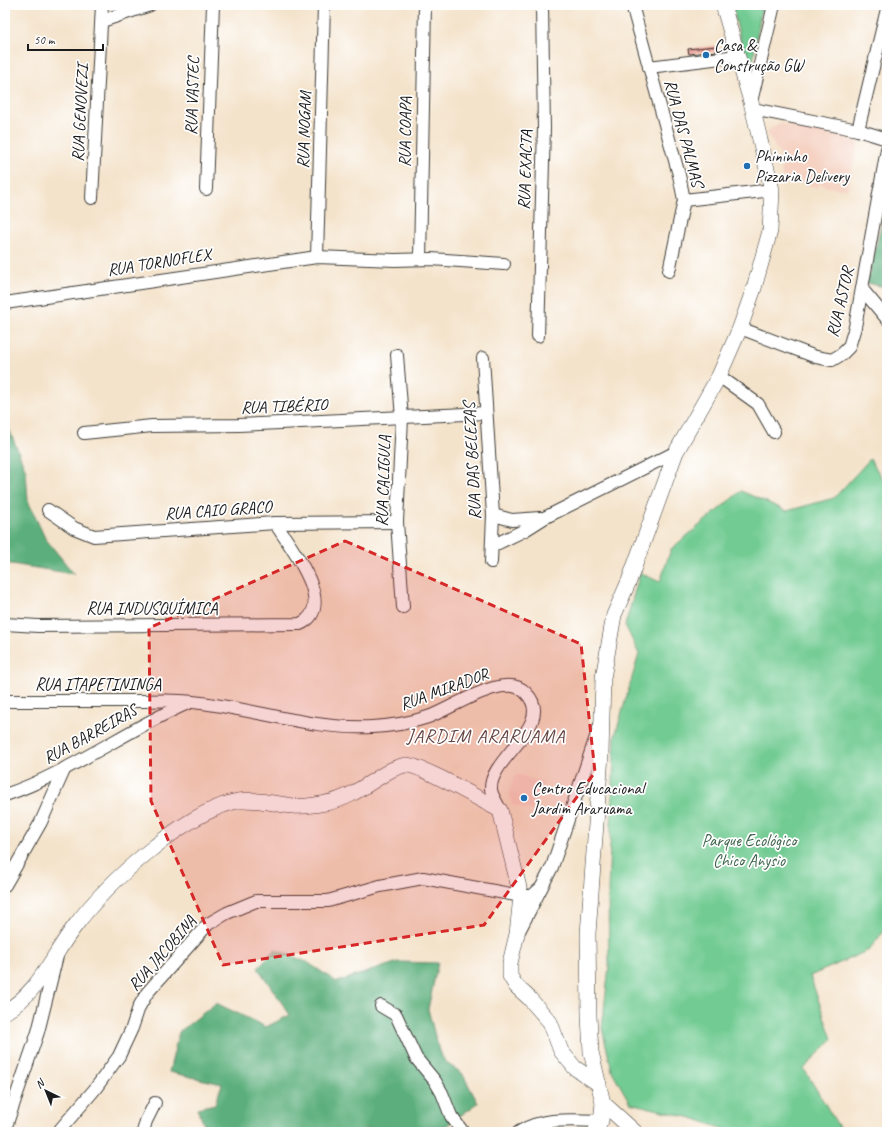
<svg xmlns="http://www.w3.org/2000/svg" width="892" height="1137" font-family="Caveat,sans-serif">
<rect width="100%" height="100%" fill="#fff"/>
<filter id="ink" filterUnits="userSpaceOnUse"><feTurbulence type="fractalNoise" baseFrequency=".025" numOctaves="2"/><feDisplacementMap in="SourceGraphic" scale="8" xChannelSelector="R" yChannelSelector="G"/><feConvolveMatrix kernelMatrix="1 2 1 2 8 2 1 2 1" color-interpolation-filters="sRGB"/></filter>
<filter id="wash" filterUnits="userSpaceOnUse"><feTurbulence type="fractalNoise" baseFrequency=".012" numOctaves="4" result="noise"/><feDisplacementMap in="SourceGraphic" scale="16" xChannelSelector="R" yChannelSelector="G"/><feGaussianBlur stdDeviation="0.9" result="paint"/><feColorMatrix in="noise" values="0 0 0 0 0 0 0 0 0 0 0 0 0 0 0 0 0 1.4 0 .05"/><feComposite in="paint" operator="in"/></filter>
<g filter="url(#wash)">
<rect width="100%" height="100%" fill="#f4e3cb"/>
<g fill="#f5d2c2">
<polygon points="779,123 859,139 847,190 827,187 819,183 818,188 782,177 780,155 766,132"/>
<polygon points="516,774 543,783 532,811 512,805 509,791"/>
</g>
<g fill="#71cb92" stroke="#467457">
<polygon points="732,5 762,5 750,80"/>
<polygon points="870,459 887,486 887,927 869,950 810,976 832,1039 804,1069 842,1132 733,1132 692,1118 630,1103 612,1071 602,1028 609,966 608,890 615,736 639,654 625,625 640,573 660,582 671,549 741,491 787,511 834,498"/>
</g>
<g fill="#5caf7c" stroke="#3c664c">
<polygon points="884,214 887,214 887,280 885,287 867,283"/>
<polygon points="5,419 26,471 28,501 45,538 74,574 5,563"/>
<polygon points="275,949 307,962 337,982 398,962 438,963 428,1009 439,1051 446,1063 462,1073 478,1103 446,1126 364,1129 362,1132 207,1132 197,1108 215,1104 222,1084 169,1072 179,1032 216,1003 266,1027 290,1015 258,968"/>
</g>
<g id="blocks">
<polygon fill="#e99188" points="716,46 717,51 689,54 688,49"/>
</g>
</g>
<g filter="url(#ink)">
<use href="#blocks" fill-opacity="0" stroke="#3c3a36" stroke-width="1"/>
<g fill="none" stroke-linecap="round" stroke-linejoin="round">
<g stroke="#3c3a36" stroke-width="14">
<g id="minor">
<polyline points="632,5 679,175 684,200 669,271"/>
<polyline points="102,21 150,5"/>
<polyline points="649,67 737,56"/>
<polyline points="751,102 774,5"/>
<polyline points="753,109 858,130 887,139"/>
<polyline points="858,130 887,9"/>
<polyline points="206,189 213,5"/>
<polyline points="92,198 102,5"/>
<polyline points="684,200 772,190"/>
<polyline points="317,257 324,5"/>
<polyline points="420,259 425,5"/>
<polyline points="862,289 887,319"/>
<polyline points="5,303 317,257 395,260 431,259 504,264"/>
<polyline points="740,328 816,357 832,360 842,354 849,347 855,327 887,149"/>
<polyline points="538,336 544,128 542,5"/>
<polyline points="397,355 402,418 397,522 403,607"/>
<polyline points="483,358 493,515 491,562"/>
<polyline points="719,376 758,404 774,432"/>
<polyline points="84,433 152,426 239,425 486,413"/>
<polyline points="48,510 74,528 94,536 275,523 397,522"/>
<polyline points="493,515 512,520 540,518"/>
<polyline points="492,546 525,530 544,518 676,452"/>
<path d="M 5,624 L 38,626 L 300,624 C 339,607 289,545 275,523"/>
<path d="M 5,701 C 48,701 90,701 133,701 C 152,701 173,699 193,702 C 253,708 311,730 372,727 C 391,726 410,723 428,717 C 452,709 505,670 526,693 C 557,724 489,758 491,789 C 491,795 498,804 500,810"/>
<path d="M 5,795 C 70,773 125,730 188,703"/>
<polyline points="5,885 41,822 65,768"/>
<polyline points="519,931 552,867 600,725"/>
<polyline points="381,1006 396,1015 416,1058 435,1081 442,1093 451,1116 463,1132"/>
<polyline points="5,1129 38,1032 57,956"/>
<polyline points="58,1132 95,1089 119,1056 132,1028 139,1007 147,993 208,924 227,913 256,901 328,901 380,886 423,878 521,896 532,896 541,888"/>
<polyline points="143,1132 146,1121 155,1103"/>
<path d="M 519,1132 C 543,1117 574,1120 601,1121"/>
</g>
</g>
<g stroke="#3c3a36" stroke-width="16">
<g id="tertiary">
<path d="M 5,1012 C 41,990 51,957 75,926 C 107,883 181,816 233,802 C 252,797 274,804 293,806 C 304,807 316,805 326,803 C 350,799 370,782 391,770 C 395,768 401,766 405,765 C 419,763 484,802 500,810 L 521,896 L 517,934 L 510,963 L 510,976 L 516,986 L 529,998 L 550,1022 L 561,1051 L 575,1068 L 599,1084"/>
<polyline points="603,1103 635,1132"/>
<polyline points="595,1132 601,1121 603,1103 591,1052 589,1016 588,934 601,755 603,678 614,615 629,581 676,452 719,376 740,328 754,288 770,231 772,190 751,102 723,5"/>
</g>
</g>
<use href="#minor" stroke="#fff" stroke-width="12"/>
<use href="#tertiary" stroke="#fff" stroke-width="15"/>
</g>
</g>
<path fill="#d62828" fill-opacity="0.2" stroke="#d62828" stroke-width="3" stroke-dasharray="8 5" stroke-linejoin="round" d="M 345,541 L 581,644 L 595,772 L 484,925 L 223,965 L 151,801 L 149,628 Z"/>
<g fill="#1f6fb2" stroke="#fff" stroke-width="1.5">
<circle cx="706" cy="55" r="4"/>
<circle cx="747" cy="166" r="4"/>
<circle cx="524" cy="798" r="4"/>
</g>
<g text-anchor="middle" dominant-baseline="central" stroke-width="3.5" stroke-linejoin="round" paint-order="stroke">
<g font-size="17" fill="#1c1c1c" stroke="#fff" text-anchor="start">
<text x="714" y="45">Casa &amp;<tspan x="714" dy="20">Construção GW</tspan></text>
<text x="755" y="156">Phininho<tspan x="755" dy="20">Pizzaria Delivery</tspan></text>
<text x="532" y="788">Centro Educacional<tspan x="532" dy="20">Jardim Araruama</tspan></text>
</g>
<g font-size="17" fill="#1c1c1c" stroke="#fff">
<text transform="translate(192 96) rotate(-88)">RUA VASTEC</text>
<text transform="translate(80 113) rotate(-87)">RUA GENOVEZI</text>
<text transform="translate(304 130) rotate(-88)">RUA NOGAM</text>
<text transform="translate(405 132) rotate(-89)">RUA COAPA</text>
<text transform="translate(684 133) rotate(75)">RUA DAS PALMAS</text>
<text transform="translate(525 170) rotate(-88)">RUA EXACTA</text>
<text transform="translate(159 262) rotate(-9)">RUA TORNOFLEX</text>
<text transform="translate(840 302) rotate(-77)">RUA ASTOR</text>
<text transform="translate(284 406) rotate(-2)">RUA TIBÉRIO</text>
<text transform="translate(472 461) rotate(-93)">RUA DAS BELEZAS</text>
<text transform="translate(383 481) rotate(-88)">RUA CALIGULA</text>
<text transform="translate(218 510) rotate(-4)">RUA CAIO GRACO</text>
<text x="152" y="608">RUA INDUSQUÍMICA</text>
<text x="98" y="684">RUA ITAPETININGA</text>
<text transform="translate(444 689) rotate(-20)">RUA MIRADOR</text>
<text transform="translate(90 734) rotate(-29)">RUA BARREIRAS</text>
<text transform="translate(162 953) rotate(-49)">RUA JACOBINA</text>
</g>
<g font-size="17" fill="#3e624b" stroke="#fff">
<text x="749" y="840">Parque Ecológico<tspan x="749" dy="20">Chico Anysio</tspan></text>
</g>
<g font-size="19" letter-spacing="1" fill="#644542" stroke="#fff">
<text x="486" y="736">JARDIM ARARUAMA</text>
</g>
</g>
<rect width="892" height="1137" fill="none" stroke="#fff" stroke-width="20"/>
<g transform="translate(46 1091) rotate(317)" stroke="#ffffff" stroke-width="3" paint-order="stroke">
<path d="M0-3L7 15L0 10L-7 15Z" fill="#1c1c1c"/>
<text y="-6" font-size="11" font-weight="bold" text-anchor="middle" fill="#1c1c1c">N</text>
</g>
<path d="M28 44v6h75v-6" fill="none" stroke="#1c1c1c" stroke-width="2"/>
<text x="34" y="44" font-size="12" fill="#1c1c1c" stroke="#ffffff" stroke-width="3" paint-order="stroke">50 m</text>
</svg>
